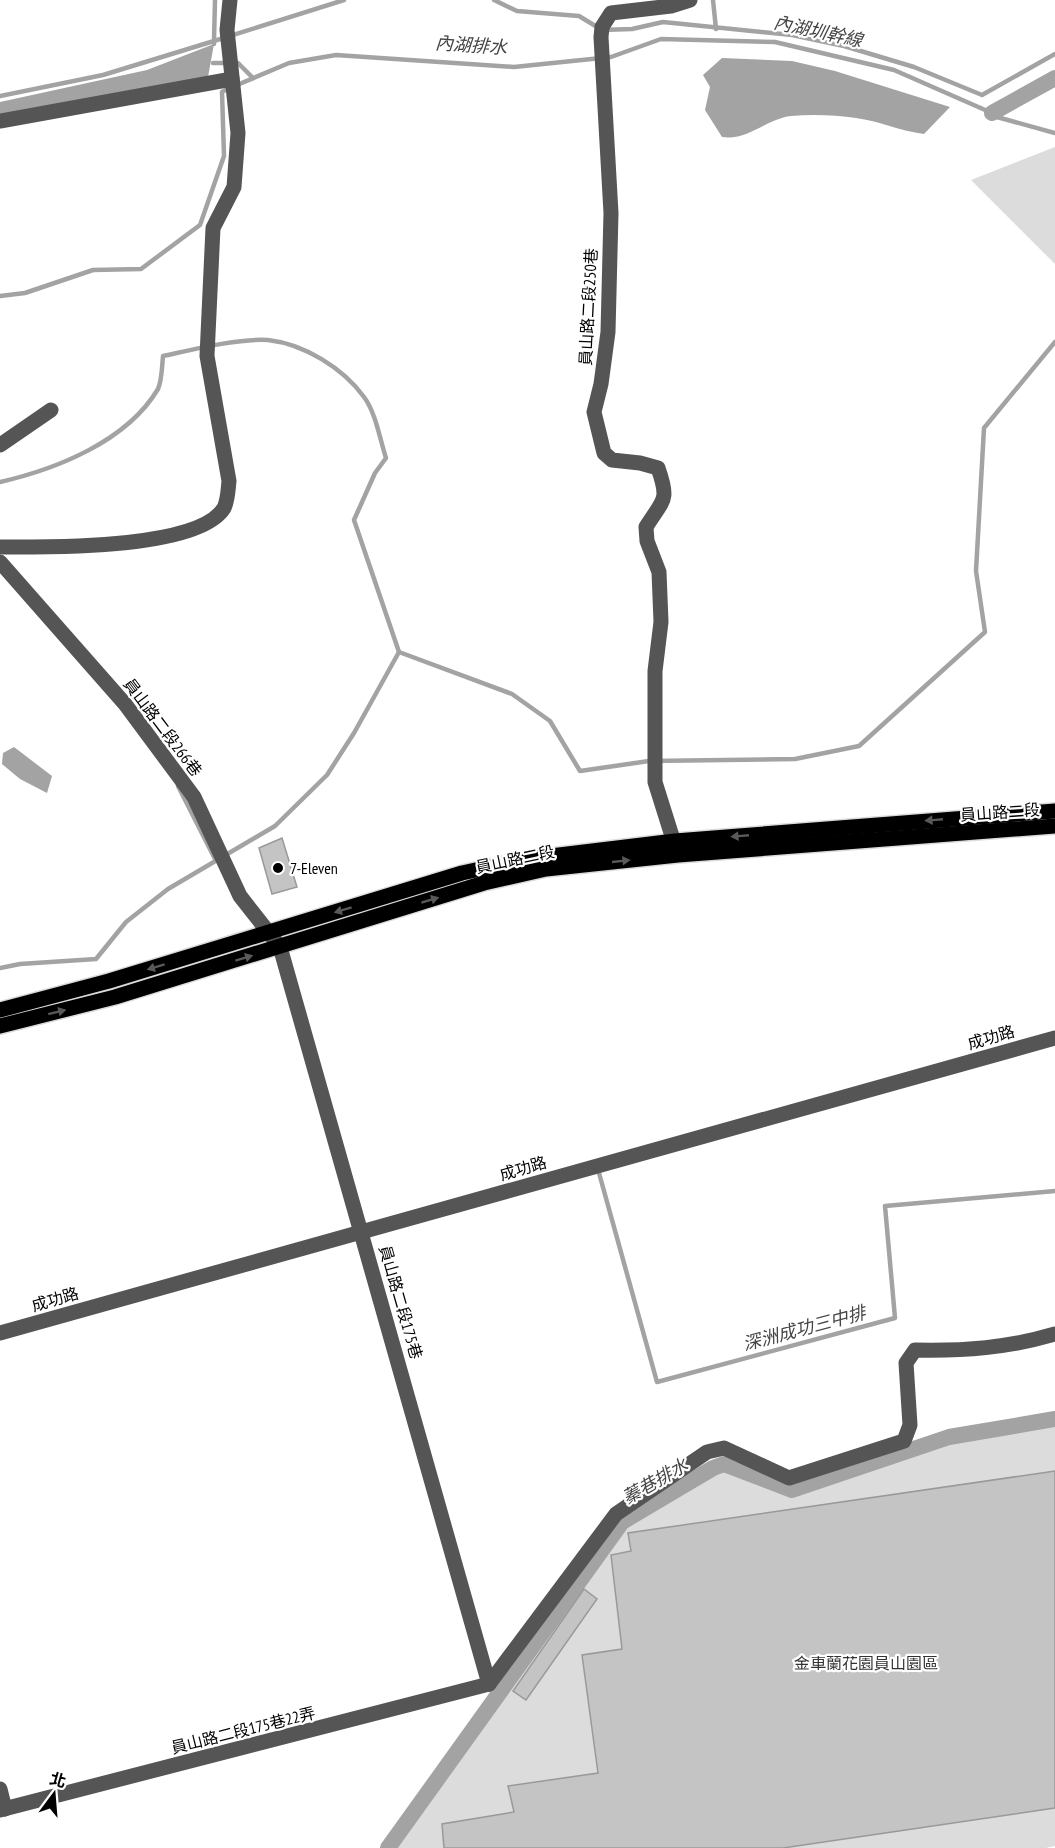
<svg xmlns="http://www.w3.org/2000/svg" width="1055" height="1848" font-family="'PT Sans Narrow','Noto Sans TC',sans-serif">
<rect width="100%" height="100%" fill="#fff"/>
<g fill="#dcdcdc">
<polygon points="1055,147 1055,264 971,180"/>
<polygon points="1055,1420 1055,1846 1046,1848 394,1848 502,1694 627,1525 723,1469 785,1494 983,1431"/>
</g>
<g fill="#a3a3a3">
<polygon points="214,44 208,77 0,119 0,102 147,70"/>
<path d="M 722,58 L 792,61 L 835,71 L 950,107 L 924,134 C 900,131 879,121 856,118 C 836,115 812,114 791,116 C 766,119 748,141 722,137 L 705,110 L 710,87 L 703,75 Z"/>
<polygon points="14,747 52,776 47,793 20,779 2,764 3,753"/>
</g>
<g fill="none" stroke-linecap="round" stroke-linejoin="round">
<g stroke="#a3a3a3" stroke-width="4.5">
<polyline points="494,0 517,11 579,16 602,30 632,29 663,22 792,35 844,46 914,67 982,95 1055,54"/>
<polyline points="713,0 716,29"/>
<polyline points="214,44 214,41 344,0"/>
<polyline points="213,63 238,63 253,78"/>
<polyline points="237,85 289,63 336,55 514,67 611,57 661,39 775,42 894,70 992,113"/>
<polyline points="0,96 103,75 214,41 215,0"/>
<polyline points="997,117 1055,133"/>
<polyline points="0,296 25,293 93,270 141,269 200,225 224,156 222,92 229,88"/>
<path d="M 0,482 C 57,469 127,441 158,389 C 162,380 162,366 163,356 C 191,350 239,338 268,340 C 304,344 343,368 364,397 C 376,413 380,440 386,458 L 375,473 L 354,520 L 399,652"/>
<polyline points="178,786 215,859"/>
<polyline points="0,968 20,964 96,959 126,922 168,889 275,826 327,775 354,733 399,652 512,694 550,721 580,771 649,761 795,759 859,746 985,632 976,571 984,428 1055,342"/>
<polyline points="599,1173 657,1382 895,1318 885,1206 1055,1191"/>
</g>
<g stroke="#a3a3a3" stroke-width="16">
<polyline points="992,113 1055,78"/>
<polyline points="388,1848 622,1522 713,1468 724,1464 792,1490 949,1437 1055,1419"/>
</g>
</g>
<g fill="#c4c4c4" stroke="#999" stroke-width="1.5">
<polygon points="282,838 297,887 272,894 259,848"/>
<polygon points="1055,1471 1055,1808 783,1848 444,1848 442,1824 514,1812 508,1786 598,1773 582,1655 622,1649 611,1555 631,1551 628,1533"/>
<polygon points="584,1589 597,1599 526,1700 513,1691"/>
</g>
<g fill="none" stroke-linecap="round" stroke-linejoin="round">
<g stroke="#dbdbdb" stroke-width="18">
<g id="major">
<polyline points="0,1010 109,981 462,873 526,859 675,841 1055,811"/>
<polyline points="0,1026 115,997 484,883 546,869 678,855 1055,826"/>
</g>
</g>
<g stroke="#555" stroke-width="15">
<polyline points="0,121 232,79"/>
<polyline points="0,445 51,410"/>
<path d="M 0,547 C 46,547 198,550 224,508 C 228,500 228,490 229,481 L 207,356 L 213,228 L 234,187 L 238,133 L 227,30 L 230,0"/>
<polyline points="0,562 125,704 194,797 240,896 280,947 489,1684"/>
<path d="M 677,852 L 655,782 L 655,671 L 661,622 L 659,572 L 647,541 L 646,527 C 663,499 670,502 658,468 L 640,463 L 612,460 L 604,453 L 594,412 L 601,384 L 608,332 L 611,213 L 601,37 L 602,27 L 611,13 L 671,6 L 690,0"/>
<polyline points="0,1333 1055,1038"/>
<path d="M 489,1684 L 616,1514 L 707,1452 L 724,1448 L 789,1478 L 904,1441 L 910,1425 L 906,1363 L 915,1350 C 964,1351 1008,1348 1055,1334"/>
<polyline points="0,1789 5,1809"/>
<polyline points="0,1810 489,1684"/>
</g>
<use href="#major" stroke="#000" stroke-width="15"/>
</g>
<defs><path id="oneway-solid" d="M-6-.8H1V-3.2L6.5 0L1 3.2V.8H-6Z" transform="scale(1.5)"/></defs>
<g fill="#595959">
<use href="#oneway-solid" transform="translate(934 820) rotate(175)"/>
<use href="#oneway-solid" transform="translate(740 836) rotate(175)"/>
<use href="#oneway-solid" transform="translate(621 861) rotate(-6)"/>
<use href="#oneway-solid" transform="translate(430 900) rotate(-17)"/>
<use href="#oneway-solid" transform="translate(343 910) rotate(163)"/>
<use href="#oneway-solid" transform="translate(244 958) rotate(-17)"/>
<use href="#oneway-solid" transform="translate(156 967) rotate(163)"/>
<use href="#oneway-solid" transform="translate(57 1012) rotate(-14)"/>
</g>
<circle fill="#000" stroke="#fff" stroke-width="2" cx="278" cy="868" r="6"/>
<g text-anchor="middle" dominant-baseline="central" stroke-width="4.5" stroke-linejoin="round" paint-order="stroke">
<g font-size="16" fill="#000" stroke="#fff">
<text transform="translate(588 307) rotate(-87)">員山路二段250巷</text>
<text transform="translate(163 727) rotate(53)">員山路二段266巷</text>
<text transform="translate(1000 812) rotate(-4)">員山路二段</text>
<text transform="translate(515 859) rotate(-12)">員山路二段</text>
<text transform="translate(991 1037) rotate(-16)">成功路</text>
<text transform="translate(523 1168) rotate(-16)">成功路</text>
<text transform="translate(55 1299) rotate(-16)">成功路</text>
<text transform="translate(401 1302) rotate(74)">員山路二段175巷</text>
<text transform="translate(243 1730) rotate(-14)">員山路二段175巷22弄</text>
</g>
<g font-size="16" fill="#000" stroke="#fff" text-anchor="start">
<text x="290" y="868">7-Eleven</text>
</g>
<g font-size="16" fill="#333" stroke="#fff">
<text x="866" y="1663">金車蘭花園員山園區</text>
</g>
<g font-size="18" font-style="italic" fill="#444" stroke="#fff">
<text transform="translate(818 31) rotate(12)">內湖圳幹線</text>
<text transform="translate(471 45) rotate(4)">內湖排水</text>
<text transform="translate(804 1328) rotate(-15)">深洲成功三中排</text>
<text transform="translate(655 1481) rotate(-30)">蓁巷排水</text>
</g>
</g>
<g transform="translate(54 1794) rotate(16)" stroke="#ffffff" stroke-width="4.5" paint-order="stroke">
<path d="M0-4.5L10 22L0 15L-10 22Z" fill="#000000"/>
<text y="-9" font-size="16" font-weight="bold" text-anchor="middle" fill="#000000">北</text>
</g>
</svg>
